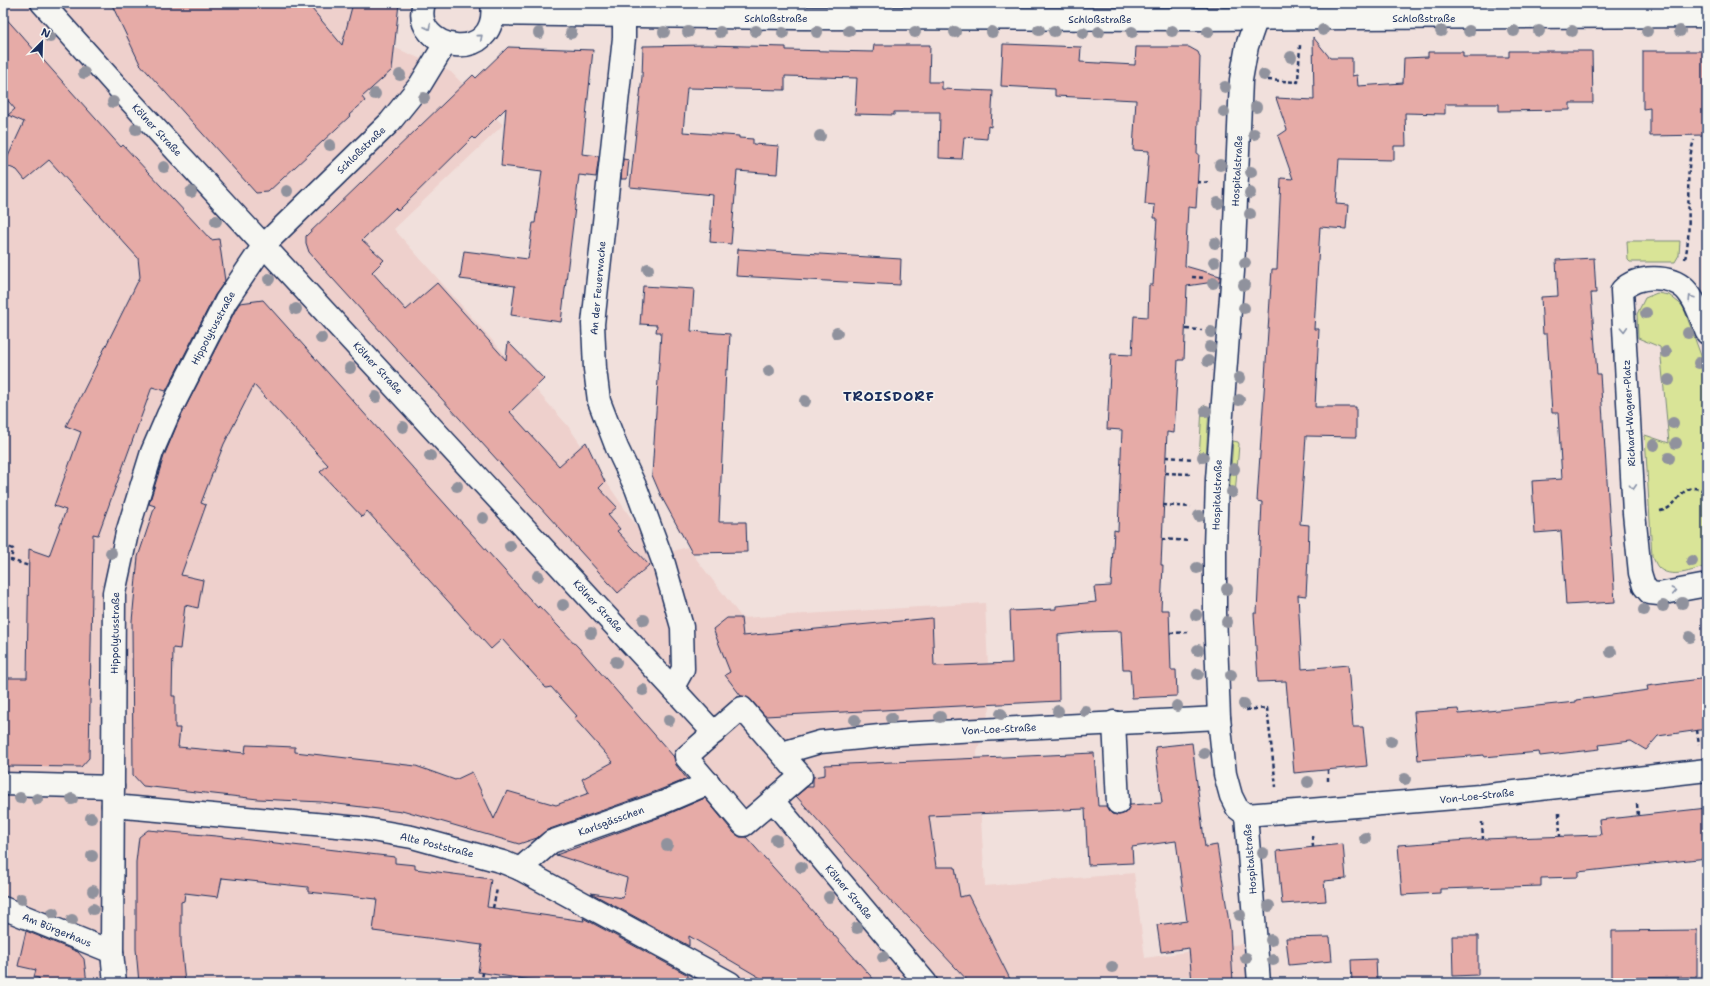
<svg xmlns="http://www.w3.org/2000/svg" width="1710" height="986" font-family="'Shantell Sans',sans-serif">
<rect width="100%" height="100%" fill="#f1e0dc"/>
<filter id="ink" filterUnits="userSpaceOnUse"><feTurbulence type="fractalNoise" baseFrequency=".025" numOctaves="2"/><feDisplacementMap in="SourceGraphic" scale="8" xChannelSelector="R" yChannelSelector="G"/><feConvolveMatrix kernelMatrix="1 2 1 2 8 2 1 2 1" color-interpolation-filters="sRGB"/></filter>
<g filter="url(#ink)">
<polygon fill="#eed0cc" points="3,3 400,3 391,46 451,72 503,125 394,229 568,426 657,556 687,547 742,618 985,603 990,708 977,752 985,886 1134,873 1145,958 1268,940 1271,983 351,983 300,981 273,983 3,983"/>
<g fill="#d9e497" stroke="#7a8a7a">
<polygon points="1627,241 1680,241 1679,255 1675,262 1630,262 1628,260"/>
<path d="M 1657,293 L 1669,295 L 1683,306 L 1707,372 L 1707,566 C 1693,570 1670,580 1658,567 C 1656,565 1654,559 1652,556 L 1645,435 L 1669,443 L 1660,347 L 1638,338 L 1637,314 L 1645,298 Z"/>
<polygon points="1206,405 1209,408 1206,460 1203,462 1199,460 1202,407"/>
<polygon points="1233,441 1238,442 1239,444 1235,496 1232,498 1229,495"/>
</g>
<g fill="#e6aba7" stroke="#1b2f5e" fill-rule="evenodd">
<polygon points="111,3 307,3 342,45 353,3 399,3 392,70 362,97 365,101 349,115 350,116 268,192 256,193 140,64"/>
<polygon points="3,15 121,147 123,145 211,240 219,239 225,281 215,295 166,391 152,387 98,535 93,534 89,758 81,767 3,766 3,678 27,678 29,549 49,556 66,510 54,506 81,432 66,426 140,277 138,258 49,160 25,180 17,170 4,165 24,122 8,115 15,109 3,95"/>
<polygon points="1313,37 1330,58 1352,58 1352,76 1357,75 1358,86 1403,83 1404,58 1428,57 1428,52 1463,52 1463,57 1509,57 1509,51 1592,51 1593,103 1570,103 1570,110 1499,111 1499,104 1445,104 1445,114 1405,113 1406,146 1394,146 1394,160 1339,159 1336,204 1348,205 1346,229 1320,227 1314,329 1319,329 1315,407 1356,407 1356,437 1306,436 1300,524 1309,525 1308,558 1306,596 1298,595 1302,669 1348,665 1353,727 1363,727 1367,766 1294,773 1286,681 1258,682 1254,613 1257,613 1262,502 1257,501 1272,269 1277,269 1281,178 1293,179 1278,136 1287,130 1276,98 1314,100"/>
<polygon points="1003,44 1081,47 1080,62 1135,65 1136,47 1189,47 1198,52 1200,57 1197,154 1199,154 1196,208 1188,207 1185,266 1220,276 1220,281 1187,286 1184,360 1178,360 1174,433 1167,432 1161,565 1163,565 1161,610 1169,610 1171,670 1176,670 1177,696 1132,698 1130,669 1123,669 1121,631 1086,632 1058,635 1059,701 765,716 751,700 741,696 725,675 730,672 713,629 727,618 741,618 743,636 932,618 934,666 1012,663 1010,611 1056,609 1056,606 1096,602 1094,587 1111,586 1114,530 1118,531 1122,430 1107,429 1111,354 1132,355 1134,316 1148,317 1149,285 1153,285 1157,218 1154,218 1155,205 1145,204 1149,151 1133,150 1136,100 1055,96 1055,89 1001,86"/>
<polygon points="706,45 786,47 786,50 873,52 874,45 930,45 929,82 942,82 942,89 993,91 991,127 988,126 987,139 964,137 962,159 939,158 940,112 894,112 894,115 855,114 857,78 785,76 785,90 687,88 683,132 739,136 739,138 753,139 753,144 779,146 777,174 737,171 731,244 710,242 713,195 630,187 642,77 643,46"/>
<polygon points="508,47 593,50 582,154 599,156 596,177 579,175 561,322 511,315 515,286 460,279 464,251 528,259 533,223 535,223 542,171 501,166 506,108 475,139 473,137 398,211 395,208 362,240 384,260 372,272 406,310 437,283 506,360 508,342 544,379 510,412 559,466 586,442 605,482 599,488 617,507 608,515 620,529 617,531 649,565 618,593 323,268 309,252 306,243 306,236 334,209 473,75 476,78"/>
<polygon points="1643,51 1707,51 1707,109 1704,109 1705,135 1650,136 1650,108 1643,109"/>
<polygon points="623,159 629,160 627,179 621,179"/>
<polygon points="738,249 901,259 900,285 736,276"/>
<polygon points="1594,258 1596,293 1591,293 1597,374 1600,374 1615,602 1566,605 1561,531 1535,533 1532,481 1562,479 1558,413 1552,413 1547,334 1543,334 1541,297 1558,296 1556,260"/>
<polygon points="643,286 694,289 691,331 730,334 728,370 726,369 719,522 746,522 747,552 692,553 661,496 652,475 661,332 656,332 657,325 640,324"/>
<path d="M 263,300 L 538,608 L 539,606 L 579,648 L 674,757 L 676,765 L 687,779 L 657,791 L 547,830 L 537,838 L 519,844 L 402,810 L 402,812 L 322,802 L 258,799 L 143,786 L 133,775 L 132,621 L 138,557 L 155,506 L 149,504 L 164,456 L 179,420 L 237,307 L 240,303 ZM 254,385 L 328,465 L 320,472 L 362,517 L 367,511 L 491,649 L 502,639 L 546,688 L 551,687 L 577,716 L 574,718 L 613,762 L 582,779 L 589,793 L 556,805 L 507,791 L 494,819 L 472,772 L 455,780 L 416,766 L 295,752 L 295,747 L 246,745 L 245,753 L 178,747 L 180,728 L 175,728 L 175,696 L 172,696 L 173,648 L 180,649 L 185,605 L 198,608 L 203,580 L 181,575 L 206,505 L 201,503 L 209,482 L 224,444 Z"/>
<polygon points="1707,678 1707,729 1658,736 1646,750 1631,741 1599,745 1600,749 1540,756 1539,752 1484,757 1484,755 1418,760 1414,712 1458,709 1459,714 1576,702 1576,700 1648,690 1647,686"/>
<polygon points="1192,743 1205,847 1217,845 1230,929 1233,983 1192,983 1189,948 1161,952 1157,925 1187,921 1176,841 1132,847 1133,863 1088,865 1085,809 929,816 936,867 955,867 960,897 968,895 1012,983 970,983 896,904 894,905 796,796 807,787 813,787 813,777 825,775 825,765 1094,753 1098,806 1106,806 1112,814 1119,815 1125,813 1130,805 1162,803 1155,747"/>
<polygon points="705,798 734,833 740,837 746,837 877,983 769,983 689,936 689,946 591,893 623,898 627,878 556,855 666,815"/>
<polygon points="1707,808 1707,858 1578,872 1578,877 1541,878 1541,886 1440,889 1440,893 1402,895 1398,845 1483,839 1601,835 1599,820"/>
<polygon points="148,830 216,836 395,857 395,863 415,865 415,869 491,879 487,907 584,921 583,918 688,975 688,983 552,983 478,972 482,945 373,931 377,899 308,892 308,887 222,878 218,897 185,893 184,901 181,902 181,942 185,983 139,983 136,949 136,862 139,837"/>
<polygon points="1343,844 1346,879 1324,881 1326,901 1282,904 1277,851"/>
<polygon points="1697,930 1697,977 1612,978 1612,931"/>
<polygon points="26,931 78,952 84,959 87,983 38,983 39,978 34,977 36,970 18,966"/>
<polygon points="1452,936 1478,936 1478,975 1453,976"/>
<polygon points="1330,937 1332,961 1289,965 1286,938"/>
<polygon points="1376,959 1377,983 1352,983 1351,960"/>
</g>
<g fill="none" stroke-linecap="round" stroke-linejoin="round">
<g stroke="#1b2f5e" stroke-width="25">
<g id="minor">
<polyline points="42,3 121,91 714,733"/>
<path d="M 424,3 C 409,51 500,67 492,3"/>
<polyline points="493,14 797,18 1199,19 1707,16"/>
<polyline points="624,17 624,38 593,324 595,369 599,401 617,448 636,488 664,564 682,627 683,669 673,687"/>
<path d="M 1707,333 C 1701,318 1696,300 1685,289 C 1669,274 1637,275 1622,290 L 1634,513 L 1640,573 L 1644,586 L 1650,593 L 1659,594 L 1707,585"/>
<polygon points="742,708 801,776 744,825 686,757"/>
<polyline points="1114,722 1118,803"/>
<polyline points="782,753 820,742 900,734 1219,718"/>
<polyline points="3,784 113,787"/>
<polyline points="773,801 926,983"/>
<polyline points="113,806 360,828 412,837 503,862 520,869 730,983"/>
<polyline points="1246,815 1480,796 1707,770"/>
<polyline points="520,869 551,842 662,803 709,783"/>
<polyline points="3,908 112,952"/>
<polyline points="115,983 112,952 114,593 127,533 152,452 168,415 226,301 264,245 390,122 420,85 445,44"/>
<polyline points="1259,983 1246,815 1237,808 1231,796 1225,774 1219,718 1215,613 1215,549 1217,479 1233,271 1241,80 1247,46 1261,6"/>
</g>
</g>
<g stroke="#1b2f5e" stroke-width="2.5" stroke-dasharray="4 3" stroke-linecap="butt">
<polyline points="1268,80 1298,82 1300,45"/>
<polyline points="1197,182 1211,183"/>
<path d="M 1685,259 C 1694,220 1682,179 1694,140"/>
<polyline points="1192,277 1206,278"/>
<polyline points="1186,329 1202,330"/>
<polyline points="1166,457 1193,459"/>
<polyline points="1165,473 1190,474"/>
<polyline points="1163,505 1191,507"/>
<path d="M 1660,511 C 1678,508 1679,488 1694,488 C 1698,488 1703,491 1707,491"/>
<polyline points="1162,539 1189,541"/>
<polyline points="3,545 13,549 11,560 29,566"/>
<polyline points="1170,633 1189,632"/>
<polyline points="1246,710 1267,708 1276,787"/>
<polyline points="1697,730 1699,744"/>
<polyline points="1328,770 1328,781"/>
<polyline points="1637,804 1638,816"/>
<polyline points="1559,813 1560,836"/>
<polyline points="1482,822 1483,839"/>
<polyline points="1312,836 1313,847"/>
<polyline points="493,908 497,889"/>
<polyline points="482,980 502,983"/>
<polyline points="481,983 483,973"/>
</g>
<use href="#minor" stroke="#f6f6f2" stroke-width="22"/>
</g>
<g fill="#90929d">
<circle cx="1039" cy="30" r="6"/>
<circle cx="1323" cy="30" r="6"/>
<circle cx="756" cy="31" r="6"/>
<circle cx="849" cy="31" r="6"/>
<circle cx="1054" cy="31" r="6"/>
<circle cx="1172" cy="31" r="6"/>
<circle cx="1441" cy="31" r="6"/>
<circle cx="1469" cy="31" r="6"/>
<circle cx="1514" cy="31" r="6"/>
<circle cx="1539" cy="31" r="6"/>
<circle cx="1572" cy="31" r="6"/>
<circle cx="1647" cy="31" r="6"/>
<circle cx="1680" cy="31" r="6"/>
<circle cx="664" cy="32" r="6"/>
<circle cx="688" cy="32" r="6"/>
<circle cx="720" cy="32" r="6"/>
<circle cx="817" cy="32" r="6"/>
<circle cx="915" cy="32" r="6"/>
<circle cx="955" cy="32" r="6"/>
<circle cx="992" cy="32" r="6"/>
<circle cx="1099" cy="32" r="6"/>
<circle cx="1132" cy="32" r="6"/>
<circle cx="1208" cy="32" r="6"/>
<circle cx="539" cy="33" r="6"/>
<circle cx="571" cy="33" r="6"/>
<circle cx="783" cy="33" r="6"/>
<circle cx="1083" cy="33" r="6"/>
<circle cx="50" cy="37" r="6"/>
<circle cx="1291" cy="57" r="6"/>
<circle cx="84" cy="73" r="6"/>
<circle cx="400" cy="75" r="6"/>
<circle cx="1264" cy="75" r="6"/>
<circle cx="1225" cy="87" r="6"/>
<circle cx="375" cy="94" r="6"/>
<circle cx="424" cy="98" r="6"/>
<circle cx="113" cy="102" r="6"/>
<circle cx="1256" cy="107" r="6"/>
<circle cx="1224" cy="112" r="6"/>
<circle cx="136" cy="129" r="6"/>
<circle cx="1254" cy="134" r="6"/>
<circle cx="820" cy="136" r="6"/>
<circle cx="330" cy="145" r="6"/>
<circle cx="1220" cy="165" r="6"/>
<circle cx="164" cy="167" r="6"/>
<circle cx="1251" cy="172" r="6"/>
<circle cx="287" cy="191" r="6"/>
<circle cx="191" cy="192" r="6"/>
<circle cx="1250" cy="193" r="6"/>
<circle cx="1218" cy="203" r="6"/>
<circle cx="1250" cy="214" r="6"/>
<circle cx="216" cy="221" r="6"/>
<circle cx="1215" cy="243" r="6"/>
<circle cx="1214" cy="262" r="6"/>
<circle cx="1245" cy="263" r="6"/>
<circle cx="648" cy="269" r="6"/>
<circle cx="269" cy="279" r="6"/>
<circle cx="1213" cy="283" r="6"/>
<circle cx="1244" cy="285" r="6"/>
<circle cx="1244" cy="308" r="6"/>
<circle cx="296" cy="309" r="6"/>
<circle cx="1646" cy="313" r="6"/>
<circle cx="1211" cy="332" r="6"/>
<circle cx="837" cy="333" r="6"/>
<circle cx="1688" cy="333" r="6"/>
<circle cx="321" cy="338" r="6"/>
<circle cx="1210" cy="347" r="6"/>
<circle cx="1666" cy="352" r="6"/>
<circle cx="1208" cy="361" r="6"/>
<circle cx="1699" cy="363" r="6"/>
<circle cx="350" cy="368" r="6"/>
<circle cx="769" cy="371" r="6"/>
<circle cx="1239" cy="378" r="6"/>
<circle cx="1669" cy="380" r="6"/>
<circle cx="376" cy="397" r="6"/>
<circle cx="1239" cy="400" r="6"/>
<circle cx="805" cy="401" r="6"/>
<circle cx="1206" cy="411" r="6"/>
<circle cx="1673" cy="423" r="6"/>
<circle cx="403" cy="427" r="6"/>
<circle cx="1676" cy="443" r="6"/>
<circle cx="1654" cy="445" r="6"/>
<circle cx="430" cy="456" r="6"/>
<circle cx="1203" cy="457" r="6"/>
<circle cx="1669" cy="458" r="6"/>
<circle cx="1234" cy="469" r="6"/>
<circle cx="457" cy="486" r="6"/>
<circle cx="1232" cy="492" r="6"/>
<circle cx="1199" cy="516" r="6"/>
<circle cx="483" cy="518" r="6"/>
<circle cx="510" cy="546" r="6"/>
<circle cx="111" cy="553" r="6"/>
<circle cx="1692" cy="561" r="6"/>
<circle cx="1197" cy="568" r="6"/>
<circle cx="538" cy="576" r="6"/>
<circle cx="1227" cy="589" r="6"/>
<circle cx="1682" cy="603" r="6"/>
<circle cx="563" cy="605" r="6"/>
<circle cx="1663" cy="606" r="6"/>
<circle cx="1644" cy="610" r="6"/>
<circle cx="1196" cy="615" r="6"/>
<circle cx="644" cy="620" r="6"/>
<circle cx="1227" cy="622" r="6"/>
<circle cx="591" cy="633" r="6"/>
<circle cx="1690" cy="637" r="6"/>
<circle cx="1198" cy="650" r="6"/>
<circle cx="1611" cy="652" r="6"/>
<circle cx="616" cy="662" r="6"/>
<circle cx="1198" cy="674" r="6"/>
<circle cx="1231" cy="675" r="6"/>
<circle cx="643" cy="690" r="6"/>
<circle cx="1244" cy="704" r="6"/>
<circle cx="1177" cy="706" r="6"/>
<circle cx="1058" cy="711" r="6"/>
<circle cx="1085" cy="711" r="6"/>
<circle cx="1001" cy="714" r="6"/>
<circle cx="940" cy="717" r="6"/>
<circle cx="891" cy="718" r="6"/>
<circle cx="669" cy="720" r="6"/>
<circle cx="855" cy="720" r="6"/>
<circle cx="1391" cy="741" r="6"/>
<circle cx="1204" cy="753" r="6"/>
<circle cx="1405" cy="779" r="6"/>
<circle cx="1308" cy="782" r="6"/>
<circle cx="20" cy="798" r="6"/>
<circle cx="37" cy="799" r="6"/>
<circle cx="72" cy="799" r="6"/>
<circle cx="91" cy="818" r="6"/>
<circle cx="1365" cy="838" r="6"/>
<circle cx="776" cy="840" r="6"/>
<circle cx="667" cy="845" r="6"/>
<circle cx="1263" cy="853" r="6"/>
<circle cx="92" cy="856" r="6"/>
<circle cx="801" cy="867" r="6"/>
<circle cx="93" cy="891" r="6"/>
<circle cx="829" cy="897" r="6"/>
<circle cx="21" cy="899" r="6"/>
<circle cx="1269" cy="906" r="6"/>
<circle cx="93" cy="909" r="6"/>
<circle cx="53" cy="913" r="6"/>
<circle cx="1240" cy="915" r="6"/>
<circle cx="72" cy="920" r="6"/>
<circle cx="857" cy="928" r="6"/>
<circle cx="1271" cy="940" r="6"/>
<circle cx="883" cy="957" r="6"/>
<circle cx="1246" cy="958" r="6"/>
<circle cx="1273" cy="960" r="6"/>
<circle cx="1112" cy="967" r="6"/>
</g>
<defs><path id="oneway-chevron" d="M-2-3.5L2.5 0L-2 3.5" fill="none" stroke-width="1.6" stroke-linecap="round" stroke-linejoin="round"/></defs>
<g stroke="#8892a8">
<use href="#oneway-chevron" transform="translate(428 27) rotate(63)"/>
<use href="#oneway-chevron" transform="translate(480 37) rotate(-40)"/>
<use href="#oneway-chevron" transform="translate(1691 298) rotate(-123)"/>
<use href="#oneway-chevron" transform="translate(1624 329) rotate(87)"/>
<use href="#oneway-chevron" transform="translate(1633 487) rotate(87)"/>
<use href="#oneway-chevron" transform="translate(1674 591) rotate(-11)"/>
</g>
</g>
<g text-anchor="middle" dominant-baseline="central" stroke-width="3" stroke-linejoin="round" paint-order="stroke">
<g font-size="10" fill="#1b2f5e" stroke="#f6f6f2">
<text x="776" y="18">Schloßstraße</text>
<text x="1424" y="18">Schloßstraße</text>
<text x="1100" y="19">Schloßstraße</text>
<text transform="translate(157 130) rotate(47)">Kölner Straße</text>
<text transform="translate(361 150) rotate(-44)">Schloßstraße</text>
<text transform="translate(1237 171) rotate(-87)">Hospitalstraße</text>
<text transform="translate(598 288) rotate(-85)">An der Feuerwache</text>
<text transform="translate(213 328) rotate(-62)">Hippolytusstraße</text>
<text transform="translate(378 368) rotate(47)">Kölner Straße</text>
<text transform="translate(1629 413) rotate(-93)">Richard-Wagner-Platz</text>
<text transform="translate(1217 495) rotate(-88)">Hospitalstraße</text>
<text transform="translate(598 606) rotate(47)">Kölner Straße</text>
<text transform="translate(115 633) rotate(-89)">Hippolytusstraße</text>
<text transform="translate(999 729) rotate(-3)">Von-Loe-Straße</text>
<text transform="translate(1477 796) rotate(-6)">Von-Loe-Straße</text>
<text transform="translate(611 821) rotate(-20)">Karlsgässchen</text>
<text transform="translate(437 845) rotate(14)">Alte Poststraße</text>
<text transform="translate(1250 859) rotate(-95)">Hospitalstraße</text>
<text transform="translate(849 892) rotate(50)">Kölner Straße</text>
<text transform="translate(57 930) rotate(22)">Am Bürgerhaus</text>
</g>
<g font-size="14" font-weight="bold" letter-spacing="1" fill="#1b2f5e" stroke="#f6f6f2">
<text x="889" y="396">TROISDORF</text>
</g>
</g>
<rect width="1710" height="986" fill="none" stroke="#f6f6f2" stroke-width="16"/>
<rect x="8" y="8" width="1694" height="970" fill="none" stroke="#1b2f5e" stroke-width="1.5" filter="url(#ink)"/>
<g transform="translate(42 42) rotate(23)" stroke="#f6f6f2" stroke-width="3" paint-order="stroke">
<path d="M0-3L7 15L0 10L-7 15Z" fill="#1b2f5e"/>
<text y="-6" font-size="11" font-weight="bold" text-anchor="middle" fill="#1b2f5e">N</text>
</g>
</svg>
